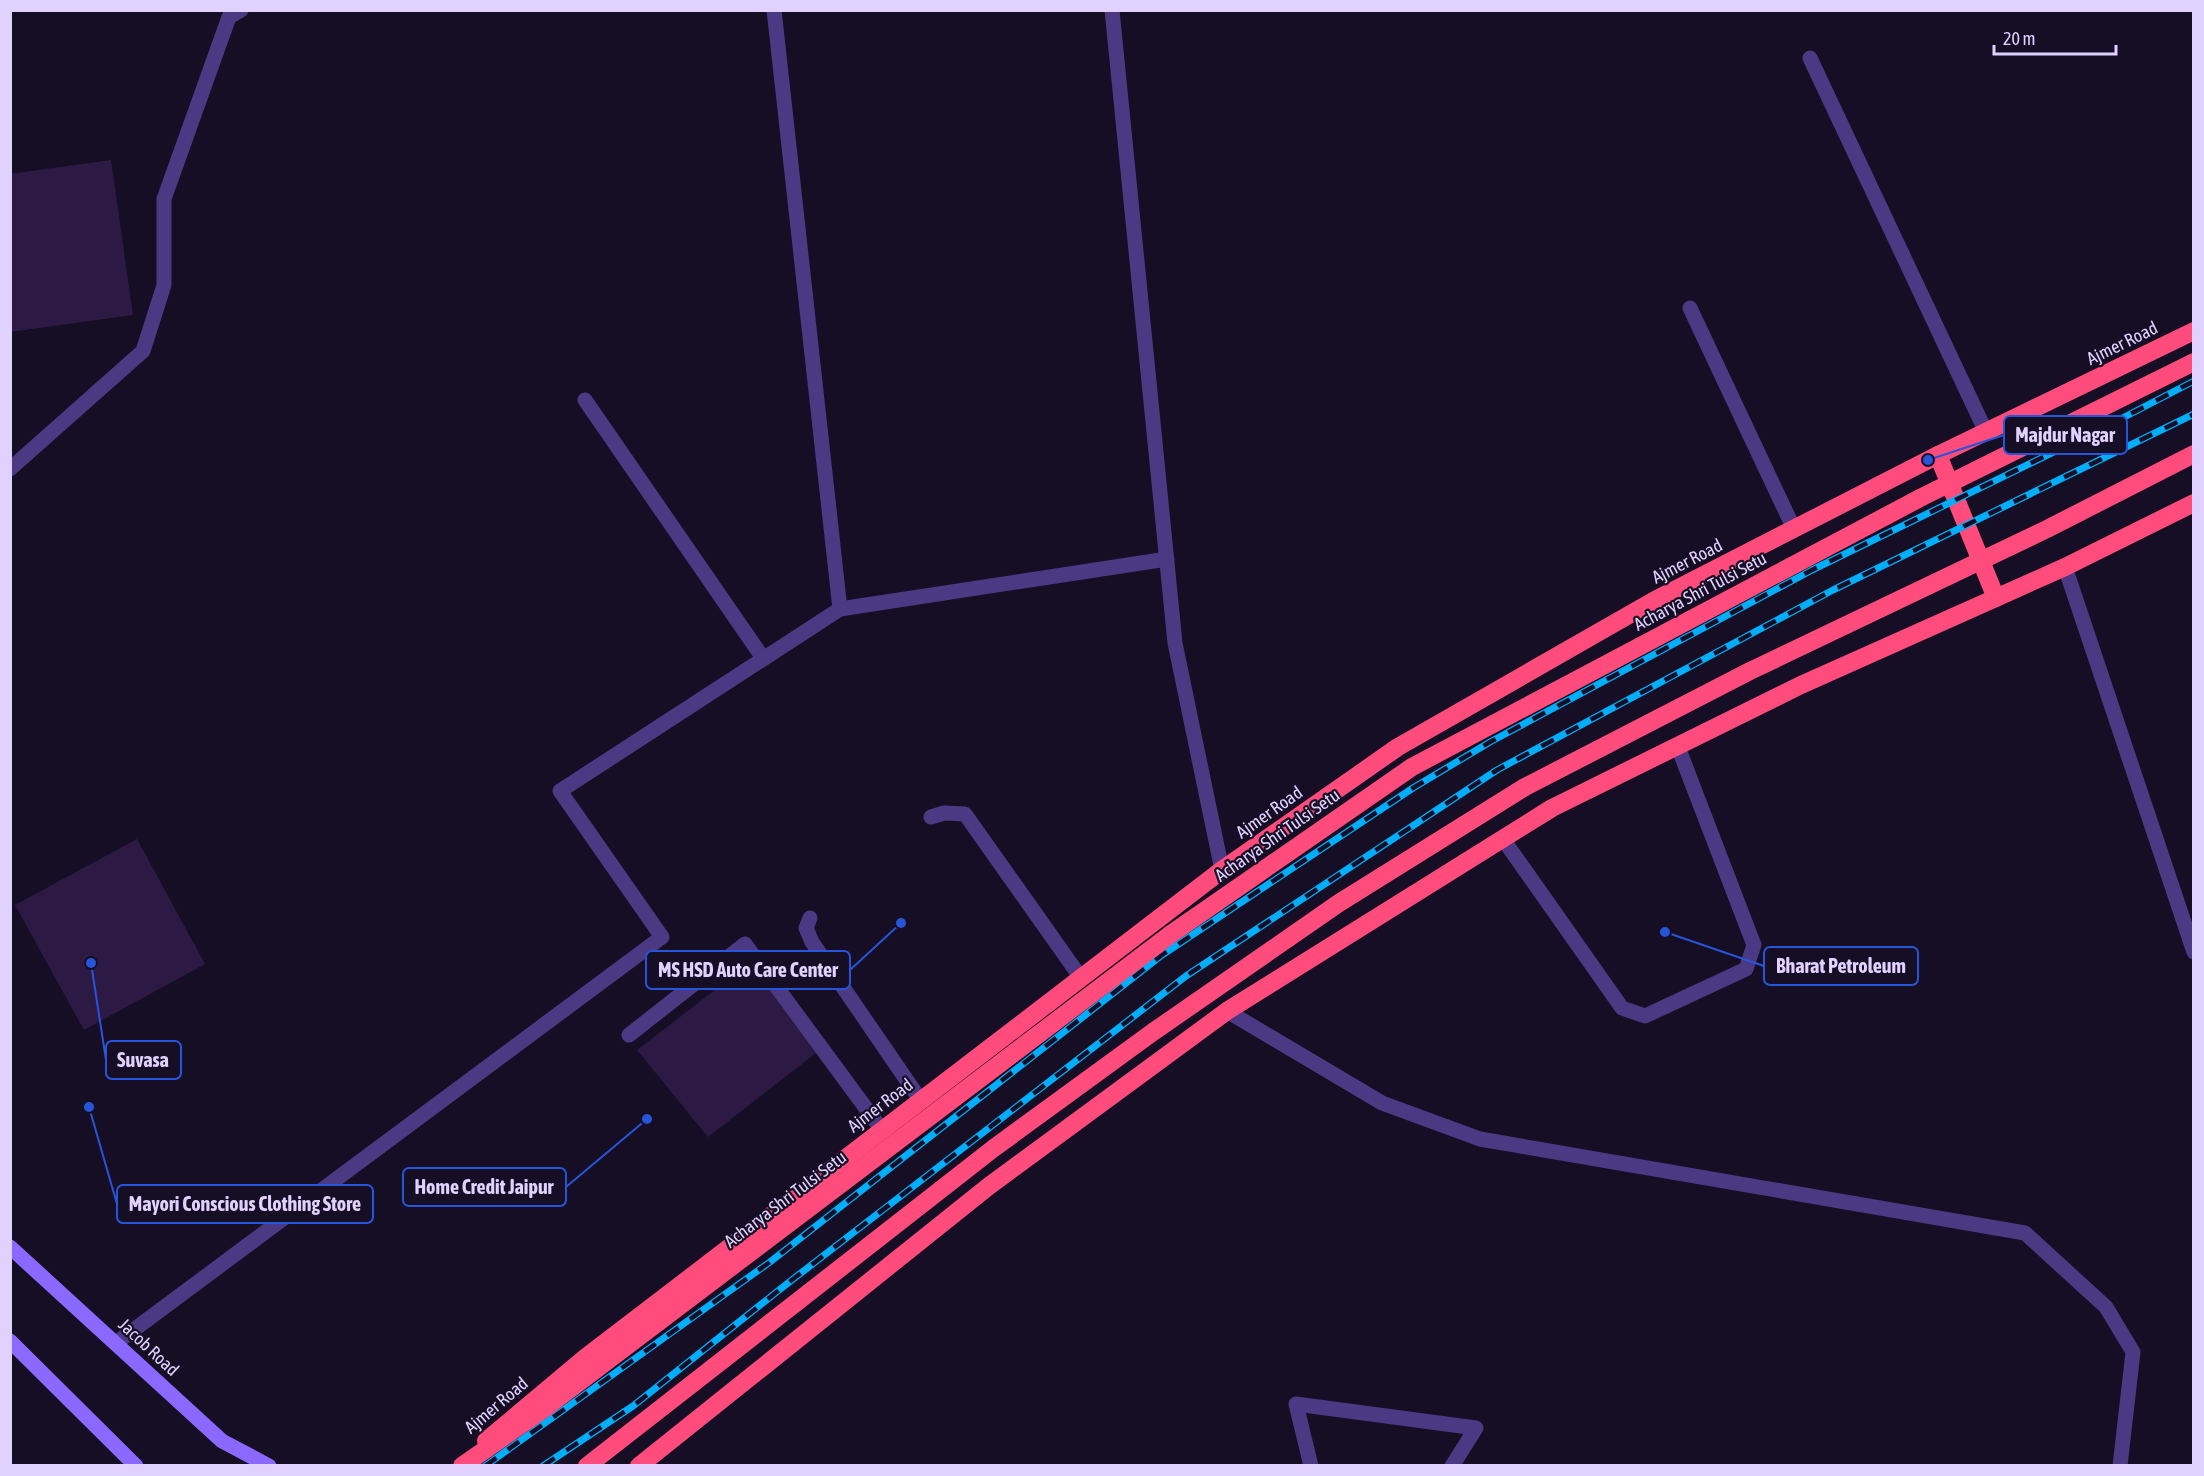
<svg xmlns="http://www.w3.org/2000/svg" width="2204" height="1476" font-family="'Asap Condensed',sans-serif">
<rect width="100%" height="100%" fill="#160e24"/>
<g fill="#2c1a45">
<polygon points="111,160 133,315 10,332 10,174"/>
<polygon points="137,839 205,964 84,1030 15,905"/>
<polygon points="750,963 816,1053 708,1137 637,1050"/>
</g>
<g fill="none" stroke-linecap="round" stroke-linejoin="round">
<g stroke="#4b3983" stroke-width="15">
<polyline points="1810,58 1986,432"/>
<polyline points="1690,308 1794,529"/>
<polyline points="931,817 944,813 965,814 1081,978"/>
<polyline points="1503,839 1622,1008 1645,1016 1746,969 1754,945 1678,747"/>
<polyline points="810,918 806,928 812,942 921,1101"/>
<polyline points="1227,1011 1382,1103 1480,1139 2025,1233 2106,1307 2133,1352 2120,1466"/>
<polyline points="629,1035 745,944 882,1130"/>
<polyline points="1311,1466 1296,1404 1476,1428 1452,1466"/>
</g>
<g stroke="#4b3983" stroke-width="15">
<polyline points="774,10 840,609 1167,559"/>
<polyline points="1112,10 1175,643 1222,870"/>
<polyline points="585,400 763,658"/>
<polyline points="10,469 143,351 164,285 164,199 229,17 241,10"/>
<polyline points="2065,567 2194,952"/>
<polyline points="116,1343 662,937 560,791 840,609"/>
</g>
<g stroke="#8b68ff" stroke-width="15">
<polyline points="10,1247 222,1441 269,1466"/>
<polyline points="10,1341 136,1466"/>
</g>
<g stroke="#ff4c7c" stroke-width="18">
<polyline points="1938,455 1996,598"/>
<polyline points="486,1441 585,1358 1222,870 1398,747 1655,600 1938,455 2194,331"/>
<polyline points="639,1466 989,1186 1227,1011 1552,808 1801,685 2065,567 2194,503"/>
</g>
<g stroke="#00aefc" stroke-width="7">
<g id="rail">
<polyline points="485,1466 770,1262 1162,955 1413,788 1490,742 1812,570 2109,425 2194,381"/>
<polyline points="543,1466 633,1406 788,1283 1186,976 1497,770 1833,590 2194,414"/>
</g>
</g>
<use href="#rail" stroke="#160e24" stroke-width="4.5" stroke-dasharray="14" stroke-linecap="butt"/>
<g stroke="#ff4c7c" stroke-width="18">
<polyline points="462,1466 545,1408 1171,934 1412,767 1922,497 2194,362"/>
<polyline points="587,1466 994,1148 1153,1032 1339,903 1525,787 1750,671 2047,529 2194,454"/>
</g>
</g>
<g text-anchor="middle" dominant-baseline="central" stroke-width="4.5" stroke-linejoin="round" paint-order="stroke">
<g font-size="18" fill="#e0d1ff" stroke="#160e24">
<text transform="translate(2122 343) rotate(-26)">Ajmer Road</text>
<text transform="translate(1687 561) rotate(-27)">Ajmer Road</text>
<text transform="translate(1700 591) rotate(-28)">Acharya Shri Tulsi Setu</text>
<text transform="translate(1269 812) rotate(-35)">Ajmer Road</text>
<text transform="translate(1277 835) rotate(-35)">Acharya Shri Tulsi Setu</text>
<text transform="translate(880 1105) rotate(-37)">Ajmer Road</text>
<text transform="translate(785 1199) rotate(-37)">Acharya Shri Tulsi Setu</text>
<text transform="translate(149 1347) rotate(43)">Jacob Road</text>
<text transform="translate(496 1405) rotate(-40)">Ajmer Road</text>
</g>
</g>
<path fill="none" stroke="#2755da" stroke-width="2" d="M1928 460L2004 435M1665 932L1764 966M901 923L850 970M91 963L106 1060M647 1119L566 1187M89 1107L117 1204"/>
<g fill="#2755da" stroke="#160e24" stroke-width="2">
<circle cx="1928" cy="460" r="6"/>
<circle cx="1665" cy="932" r="6"/>
<circle cx="901" cy="923" r="6"/>
<circle cx="91" cy="963" r="6"/>
<circle cx="647" cy="1119" r="6"/>
<circle cx="89" cy="1107" r="6"/>
</g>
<g fill="#160e24" stroke="#2755da" stroke-width="2">
<rect x="2004" y="416" width="123" height="38" rx="6"/>
<rect x="1764" y="947" width="154" height="38" rx="6"/>
<rect x="646" y="951" width="204" height="38" rx="6"/>
<rect x="106" y="1041" width="75" height="38" rx="6"/>
<rect x="403" y="1168" width="163" height="38" rx="6"/>
<rect x="117" y="1185" width="256" height="38" rx="6"/>
</g>
<g font-size="20" text-anchor="middle" font-weight="bold" fill="#e0d1ff">
<text x="2065" y="442">Majdur Nagar</text>
<text x="1841" y="973">Bharat Petroleum</text>
<text x="748" y="977">MS HSD Auto Care Center</text>
<text x="143" y="1067">Suvasa</text>
<text x="484" y="1194">Home Credit Jaipur</text>
<text x="245" y="1211">Mayori Conscious Clothing Store</text>
</g>
<rect width="2204" height="1476" fill="none" stroke="#e0d1ff" stroke-width="24"/>
<path d="M1994 45v9h122v-9" fill="none" stroke="#e0d1ff" stroke-width="3"/>
<text x="2003" y="45" font-size="18" fill="#e0d1ff" stroke="#160e24" stroke-width="4.5" paint-order="stroke">20 m</text>
</svg>
